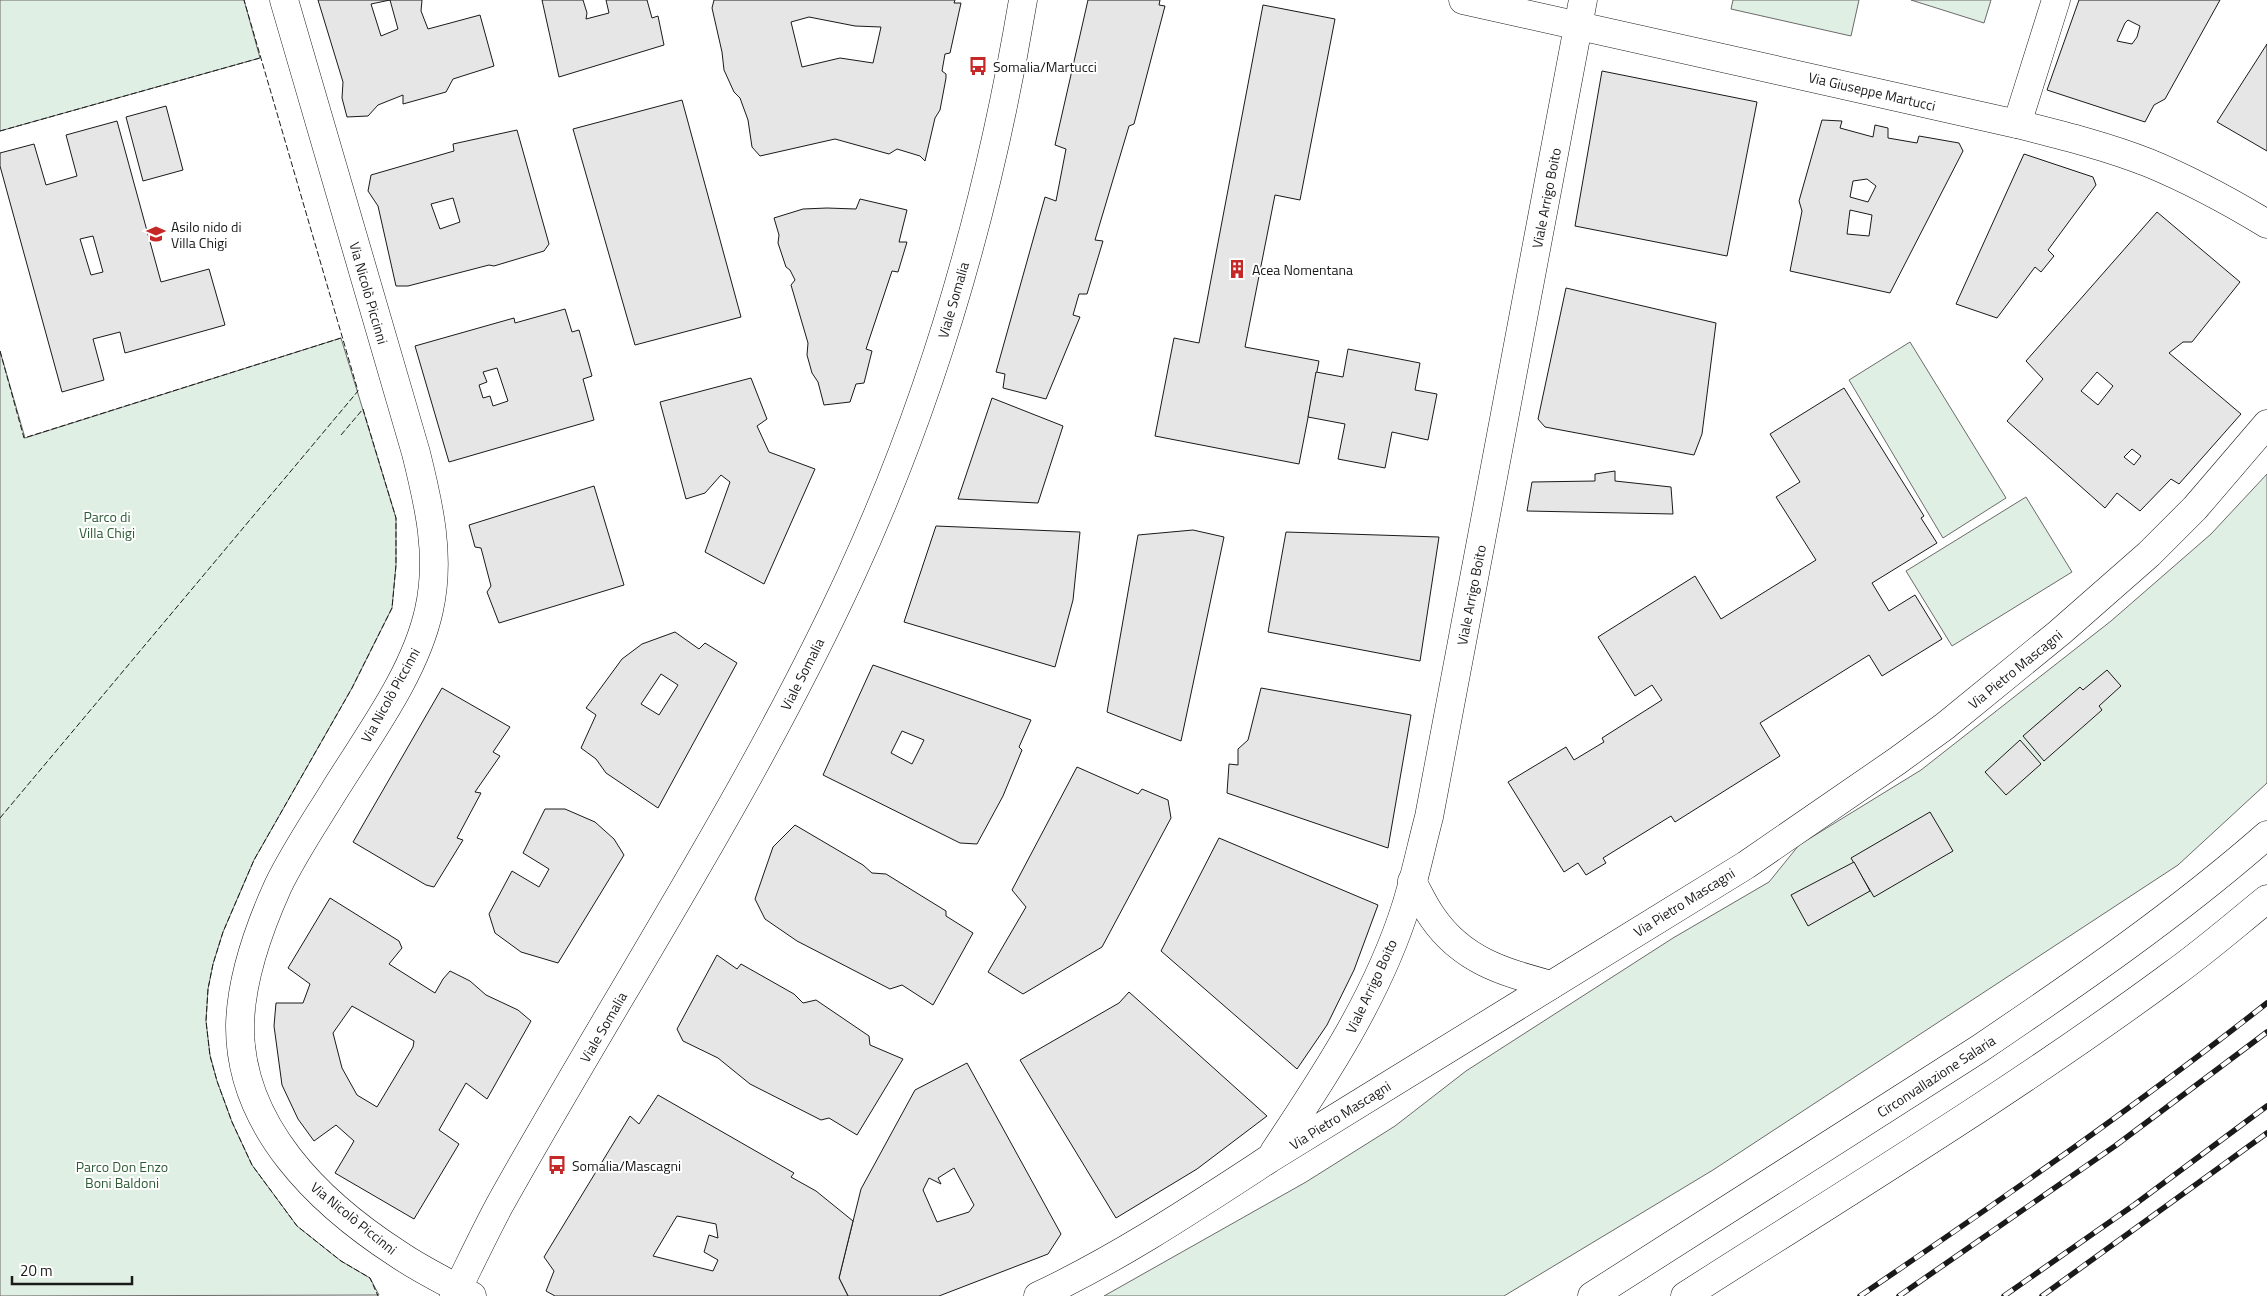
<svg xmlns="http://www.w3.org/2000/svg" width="2267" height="1296" font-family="'Titillium Web',sans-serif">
<rect width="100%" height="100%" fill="#fff"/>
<g fill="#e0efe3" stroke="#6a6a6a">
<polygon points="0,0 244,0 260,58 0,131"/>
<polygon points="1733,0 1859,0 1851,36 1731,9"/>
<polygon points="1911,0 1991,0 1984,23"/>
<polygon points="341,338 396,518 396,565 392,608 352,688 254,860 223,932 213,964 208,989 206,1021 210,1055 217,1081 232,1122 252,1165 297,1226 341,1261 370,1278 379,1295 0,1296 0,351 25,438"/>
<polygon points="1910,342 2006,498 1943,538 1849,380"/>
<polygon points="2267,474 2267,783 2178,865 1713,1170 1504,1296 1104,1296 1306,1182 1395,1126 1466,1071 1673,938 1769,882 1799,845 1921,770 2111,621 2211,534"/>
<polygon points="2026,497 2072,572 1952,646 1906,571"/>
</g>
<g fill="#e6e6e6" stroke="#1a1a1a" fill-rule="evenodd">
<path d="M 318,0 L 422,0 L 421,11 L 428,29 L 480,15 L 494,66 L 453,79 L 446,92 L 403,104 L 403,95 L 378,105 L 368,116 L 347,117 L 342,98 L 343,82 ZM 390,0 L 398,29 L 381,36 L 371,4 Z"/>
<polygon points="542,0 583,0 587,13 586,19 609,13 606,0 647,0 652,18 658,16 664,45 559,77"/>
<path d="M 714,0 L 955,0 L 954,3 L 961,3 L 950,53 L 945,54 L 942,71 L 946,74 L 946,78 L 940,110 L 935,118 L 925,161 L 920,156 L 897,149 L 889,154 L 835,139 L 760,156 L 752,147 L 748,120 L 740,98 L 734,92 L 724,70 L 722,52 L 712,8 ZM 809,17 L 855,26 L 881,27 L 873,63 L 840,58 L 802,67 L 791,22 Z"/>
<polygon points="1088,0 1160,0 1159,5 1165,6 1134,124 1129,126 1095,240 1103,241 1087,294 1079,294 1073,315 1080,317 1046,399 1003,388 1005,374 996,372 1045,197 1056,201 1066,149 1055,145"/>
<path d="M 2079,0 L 2220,0 L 2165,99 L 2154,105 L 2145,122 L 2047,90 ZM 2128,20 L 2140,26 L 2137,37 L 2132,44 L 2117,41 L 2125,23 Z"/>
<polygon points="1263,5 1335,19 1300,200 1275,195 1245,347 1319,361 1299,464 1155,436 1174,338 1199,343"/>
<polygon points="2267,44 2267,151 2217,122"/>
<polygon points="1602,71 1757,102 1727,256 1575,226"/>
<polygon points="682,100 741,317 635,345 573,129"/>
<polygon points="166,106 183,170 143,181 126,117"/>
<path d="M 1822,120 L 1842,121 L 1840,128 L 1873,137 L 1875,125 L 1888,128 L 1888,138 L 1917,143 L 1919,136 L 1959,143 L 1963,151 L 1890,293 L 1790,271 L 1802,211 L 1799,201 ZM 1867,179 L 1876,186 L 1868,202 L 1850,197 L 1853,181 ZM 1850,210 L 1872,215 L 1869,236 L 1847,234 Z"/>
<path d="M 117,121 L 161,282 L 209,269 L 225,325 L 125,353 L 120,332 L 93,339 L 104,380 L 62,392 L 0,166 L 0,153 L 34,144 L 46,185 L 77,176 L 66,135 ZM 93,236 L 103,272 L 91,275 L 80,239 Z"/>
<path d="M 517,130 L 549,244 L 544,251 L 494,266 L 489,265 L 408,286 L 396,286 L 378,206 L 368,191 L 371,175 L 454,151 L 453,144 ZM 453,198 L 460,222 L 440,229 L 431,204 Z"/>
<polygon points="2024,154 2093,177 2096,185 2048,250 2054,256 2041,272 2035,267 1997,318 1956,304"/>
<polygon points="860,199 907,210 899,242 907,242 898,272 892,271 866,349 872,351 864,383 856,384 850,402 824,405 818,382 812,373 807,355 808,343 791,285 795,280 790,270 786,267 778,243 779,235 774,218 803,209 827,208 856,209"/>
<path d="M 2157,212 L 2240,282 L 2192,342 L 2183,342 L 2169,353 L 2241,414 L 2179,484 L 2171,479 L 2140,511 L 2117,493 L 2105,508 L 2007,421 L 2043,379 L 2026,361 ZM 2097,372 L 2113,386 L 2098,405 L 2081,391 ZM 2132,449 L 2141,456 L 2134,465 L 2124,457 Z"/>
<polygon points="1566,288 1716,323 1702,434 1694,455 1545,427 1538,419"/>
<path d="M 565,309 L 572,332 L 579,330 L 592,376 L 583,379 L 594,420 L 449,462 L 415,346 L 514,318 L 515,323 ZM 497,368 L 508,401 L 493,406 L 490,396 L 483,398 L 479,385 L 487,382 L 483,372 Z"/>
<polygon points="1348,349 1420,363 1415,390 1437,394 1428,440 1392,432 1385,468 1338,459 1345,424 1308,417 1316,372 1343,377"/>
<polygon points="751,378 767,419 757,426 769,452 815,469 764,584 705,552 730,482 721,475 705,493 686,499 660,402"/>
<polygon points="1844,388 1924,516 1921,518 1937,543 1872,583 1889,611 1915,595 1942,639 1882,676 1869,655 1760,723 1780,756 1675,822 1671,816 1603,858 1606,863 1586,875 1578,863 1564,872 1508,782 1566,747 1574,760 1604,742 1602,738 1662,700 1652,685 1635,696 1598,637 1695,576 1721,619 1816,560 1776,497 1800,482 1770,434"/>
<polygon points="992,398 1063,426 1038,503 958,499"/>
<polygon points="1615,471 1615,481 1671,487 1673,514 1527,511 1532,482 1595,481 1595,474"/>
<polygon points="594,486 624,585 499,623 487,592 491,586 481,548 475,547 469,525"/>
<polygon points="936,526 1080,532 1073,600 1055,667 904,622"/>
<polygon points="1193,530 1224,537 1181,741 1107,712 1138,535"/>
<polygon points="1286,532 1439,537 1420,661 1268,632"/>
<path d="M 675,632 L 699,649 L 705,643 L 737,663 L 658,808 L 606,773 L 596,759 L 581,748 L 596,715 L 586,708 L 622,659 L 642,644 ZM 661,674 L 678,685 L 659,715 L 641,704 Z"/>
<path d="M 873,665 L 1031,720 L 1019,747 L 1022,750 L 1003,796 L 977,844 L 960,843 L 823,775 ZM 902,731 L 924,740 L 912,764 L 891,753 Z"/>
<polygon points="2107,670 2121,686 2099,706 2102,710 2044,761 2023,736 2080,687 2083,690"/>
<polygon points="442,688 510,727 493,752 500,756 475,792 481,793 457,838 463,840 434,887 426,885 353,842"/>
<polygon points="1261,688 1411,715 1388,848 1227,793 1229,764 1238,765 1238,749 1248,740"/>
<polygon points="2020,740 2041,764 2006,795 1985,772"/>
<polygon points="1077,767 1138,794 1142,789 1168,800 1171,818 1102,947 1023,994 988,972 1026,907 1012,890"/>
<polygon points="545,809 565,809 595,822 614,839 624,855 558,963 521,952 495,933 489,914 512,871 539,887 549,869 523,853"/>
<polygon points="1930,812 1953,851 1874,897 1851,858"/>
<polygon points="795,825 863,865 872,873 886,874 946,911 946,916 973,933 933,1005 902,985 890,989 797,941 765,919 755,899 773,847"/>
<polygon points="1219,838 1378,905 1354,970 1327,1025 1297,1069 1161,951"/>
<polygon points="1854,862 1870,891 1808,926 1791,895"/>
<path d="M 330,898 L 399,941 L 402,948 L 389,964 L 435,993 L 443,979 L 450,971 L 470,981 L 486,995 L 518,1010 L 531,1021 L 487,1099 L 466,1083 L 439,1130 L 459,1144 L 414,1219 L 335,1173 L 354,1141 L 336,1125 L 314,1141 L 298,1119 L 282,1085 L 274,1026 L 276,1003 L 303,1003 L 310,984 L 288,968 ZM 352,1006 L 414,1041 L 413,1047 L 377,1107 L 357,1095 L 342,1068 L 333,1033 Z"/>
<polygon points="717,955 737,969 741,964 794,994 803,1003 816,1000 869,1036 870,1045 903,1059 857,1135 829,1118 821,1120 750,1084 718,1058 683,1041 677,1029"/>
<polygon points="1129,992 1267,1116 1197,1169 1116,1218 1020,1060 1119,1003"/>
<path d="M 967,1063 L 1061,1234 L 1048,1254 L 939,1296 L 848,1296 L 839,1278 L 861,1189 L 915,1090 ZM 954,1168 L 974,1205 L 969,1212 L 937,1222 L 923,1190 L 929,1178 L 941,1184 L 938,1178 Z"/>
<path d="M 658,1095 L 794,1173 L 791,1177 L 816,1191 L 853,1221 L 839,1278 L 848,1296 L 555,1296 L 546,1291 L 554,1271 L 544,1257 L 630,1116 L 639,1124 ZM 677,1216 L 716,1224 L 718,1238 L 709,1235 L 704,1252 L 718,1260 L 713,1271 L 653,1256 Z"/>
</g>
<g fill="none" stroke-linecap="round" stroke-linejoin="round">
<g stroke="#1a1a1a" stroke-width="29">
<g id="minor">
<path d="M 284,0 L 416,453 C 429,505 441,557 429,610 C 415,674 368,736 334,791 C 315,822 294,853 278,886 C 259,928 241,978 240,1025 C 239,1126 319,1203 398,1254 C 421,1270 447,1282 472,1296"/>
<path d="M 1463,0 L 2017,124 C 2061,135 2106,146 2149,163 C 2190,180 2229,201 2267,224"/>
<polyline points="2017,124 2056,0"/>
<path d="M 1412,881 C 1419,894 1425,907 1433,918 C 1463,961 1504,972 1551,985"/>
<path d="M 1274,1152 C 1326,1074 1378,995 1406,906 C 1415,877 1421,847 1429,817 L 1583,0"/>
<path d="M 1038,1296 C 1119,1258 1194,1208 1269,1159 L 1746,865 L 1897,761 L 1945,726 L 2059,633 L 2149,554 L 2195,508 L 2267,424"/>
</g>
</g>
<g stroke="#1a1a1a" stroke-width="29">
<path id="major" d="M 454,1296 C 469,1266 483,1236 499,1206 C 616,996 750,794 851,575 C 935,393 990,197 1023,0"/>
</g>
<g stroke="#1a1a1a" stroke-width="29">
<g id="highway">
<path d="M 1592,1296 L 1979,1049 C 2078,982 2177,914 2267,835"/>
<path d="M 1685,1296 C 1849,1191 2016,1090 2173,974 C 2205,951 2236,924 2267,899"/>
</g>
</g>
<use href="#minor" stroke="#fff" stroke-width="28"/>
<use href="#major" stroke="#fff" stroke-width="28"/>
<use href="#highway" stroke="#fff" stroke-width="28"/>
<g stroke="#1a1a1a" stroke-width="5.5">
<g id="rail">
<path d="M 1860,1296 C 1998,1202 2135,1107 2267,1003"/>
<polyline points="1899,1296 2115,1146 2267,1032"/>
<polyline points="2004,1296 2134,1205 2267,1106"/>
<polyline points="2042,1296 2267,1133"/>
</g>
</g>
<use href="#rail" stroke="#fff" stroke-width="4" stroke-dasharray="11" stroke-linecap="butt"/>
<g stroke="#1a1a1a" stroke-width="1" stroke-dasharray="6 2.5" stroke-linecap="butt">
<polyline points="0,131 260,58"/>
<polyline points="0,351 24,438 341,338"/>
<polyline points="341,435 363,409 396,518 396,565 392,608 352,688 254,860 223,932 213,964 208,989 206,1021 210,1056 217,1081 232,1122 252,1165 297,1226 341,1261 370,1278 378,1296"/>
<polyline points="0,818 358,391 244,0"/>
</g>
</g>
<defs>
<g id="bus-bare" transform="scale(1.5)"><path d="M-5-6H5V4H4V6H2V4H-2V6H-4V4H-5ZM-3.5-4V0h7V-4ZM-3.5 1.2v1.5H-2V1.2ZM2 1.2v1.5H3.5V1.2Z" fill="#c62828" stroke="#fff" stroke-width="2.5" paint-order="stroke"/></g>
<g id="school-bare" transform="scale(1.5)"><path d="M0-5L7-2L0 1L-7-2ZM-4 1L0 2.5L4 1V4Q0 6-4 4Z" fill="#c62828" stroke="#fff" stroke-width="2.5" paint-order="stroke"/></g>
<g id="building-bare" transform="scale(1.5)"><path d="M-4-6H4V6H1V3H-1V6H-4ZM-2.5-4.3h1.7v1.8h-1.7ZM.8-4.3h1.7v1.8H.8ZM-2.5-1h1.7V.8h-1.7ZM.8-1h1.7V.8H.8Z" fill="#c62828" stroke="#fff" stroke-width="2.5" paint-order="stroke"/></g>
</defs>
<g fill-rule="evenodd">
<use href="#bus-bare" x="978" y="66"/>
<use href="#school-bare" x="156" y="234"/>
<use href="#building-bare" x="1237" y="269"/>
<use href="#bus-bare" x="557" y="1165"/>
</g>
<g text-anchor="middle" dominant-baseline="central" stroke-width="4" stroke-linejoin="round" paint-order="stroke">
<g font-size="14" fill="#1a1a1a" stroke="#fff" text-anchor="start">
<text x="993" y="66">Somalia/Martucci</text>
<text x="171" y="226">Asilo nido di<tspan x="171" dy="16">Villa Chigi</tspan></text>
<text x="1252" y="269">Acea Nomentana</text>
<text x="572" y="1165">Somalia/Mascagni</text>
</g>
<g font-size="14" fill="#1a1a1a" stroke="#fff">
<text transform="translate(1872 91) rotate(13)">Via Giuseppe Martucci</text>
<text transform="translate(1546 198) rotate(-79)">Viale Arrigo Boito</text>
<text transform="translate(369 293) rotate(74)">Via Nicolò Piccinni</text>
<text transform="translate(953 300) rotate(-74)">Viale Somalia</text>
<text transform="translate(1471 595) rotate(-79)">Viale Arrigo Boito</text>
<text transform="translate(2015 669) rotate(-39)">Via Pietro Mascagni</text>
<text transform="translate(802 674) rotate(-63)">Viale Somalia</text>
<text transform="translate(390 695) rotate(-61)">Via Nicolò Piccinni</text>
<text transform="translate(1684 902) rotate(-32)">Via Pietro Mascagni</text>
<text transform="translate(1371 986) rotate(-65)">Viale Arrigo Boito</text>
<text transform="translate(603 1027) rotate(-60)">Viale Somalia</text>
<text transform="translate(1936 1076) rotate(-33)">Circonvallazione Salaria</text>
<text transform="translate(1340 1115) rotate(-32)">Via Pietro Mascagni</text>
<text transform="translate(354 1218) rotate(39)">Via Nicolò Piccinni</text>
</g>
<g font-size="14" fill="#2b5a34" stroke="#fff">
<text x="107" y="516">Parco di<tspan x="107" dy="16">Villa Chigi</tspan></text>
<text x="122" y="1166">Parco Don Enzo<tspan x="122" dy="16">Boni Baldoni</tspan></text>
</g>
</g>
<path d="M12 1276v8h120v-8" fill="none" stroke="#1a1a1a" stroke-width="2.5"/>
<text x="20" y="1276" font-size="15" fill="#1a1a1a" stroke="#ffffff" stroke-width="4" paint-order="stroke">20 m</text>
</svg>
